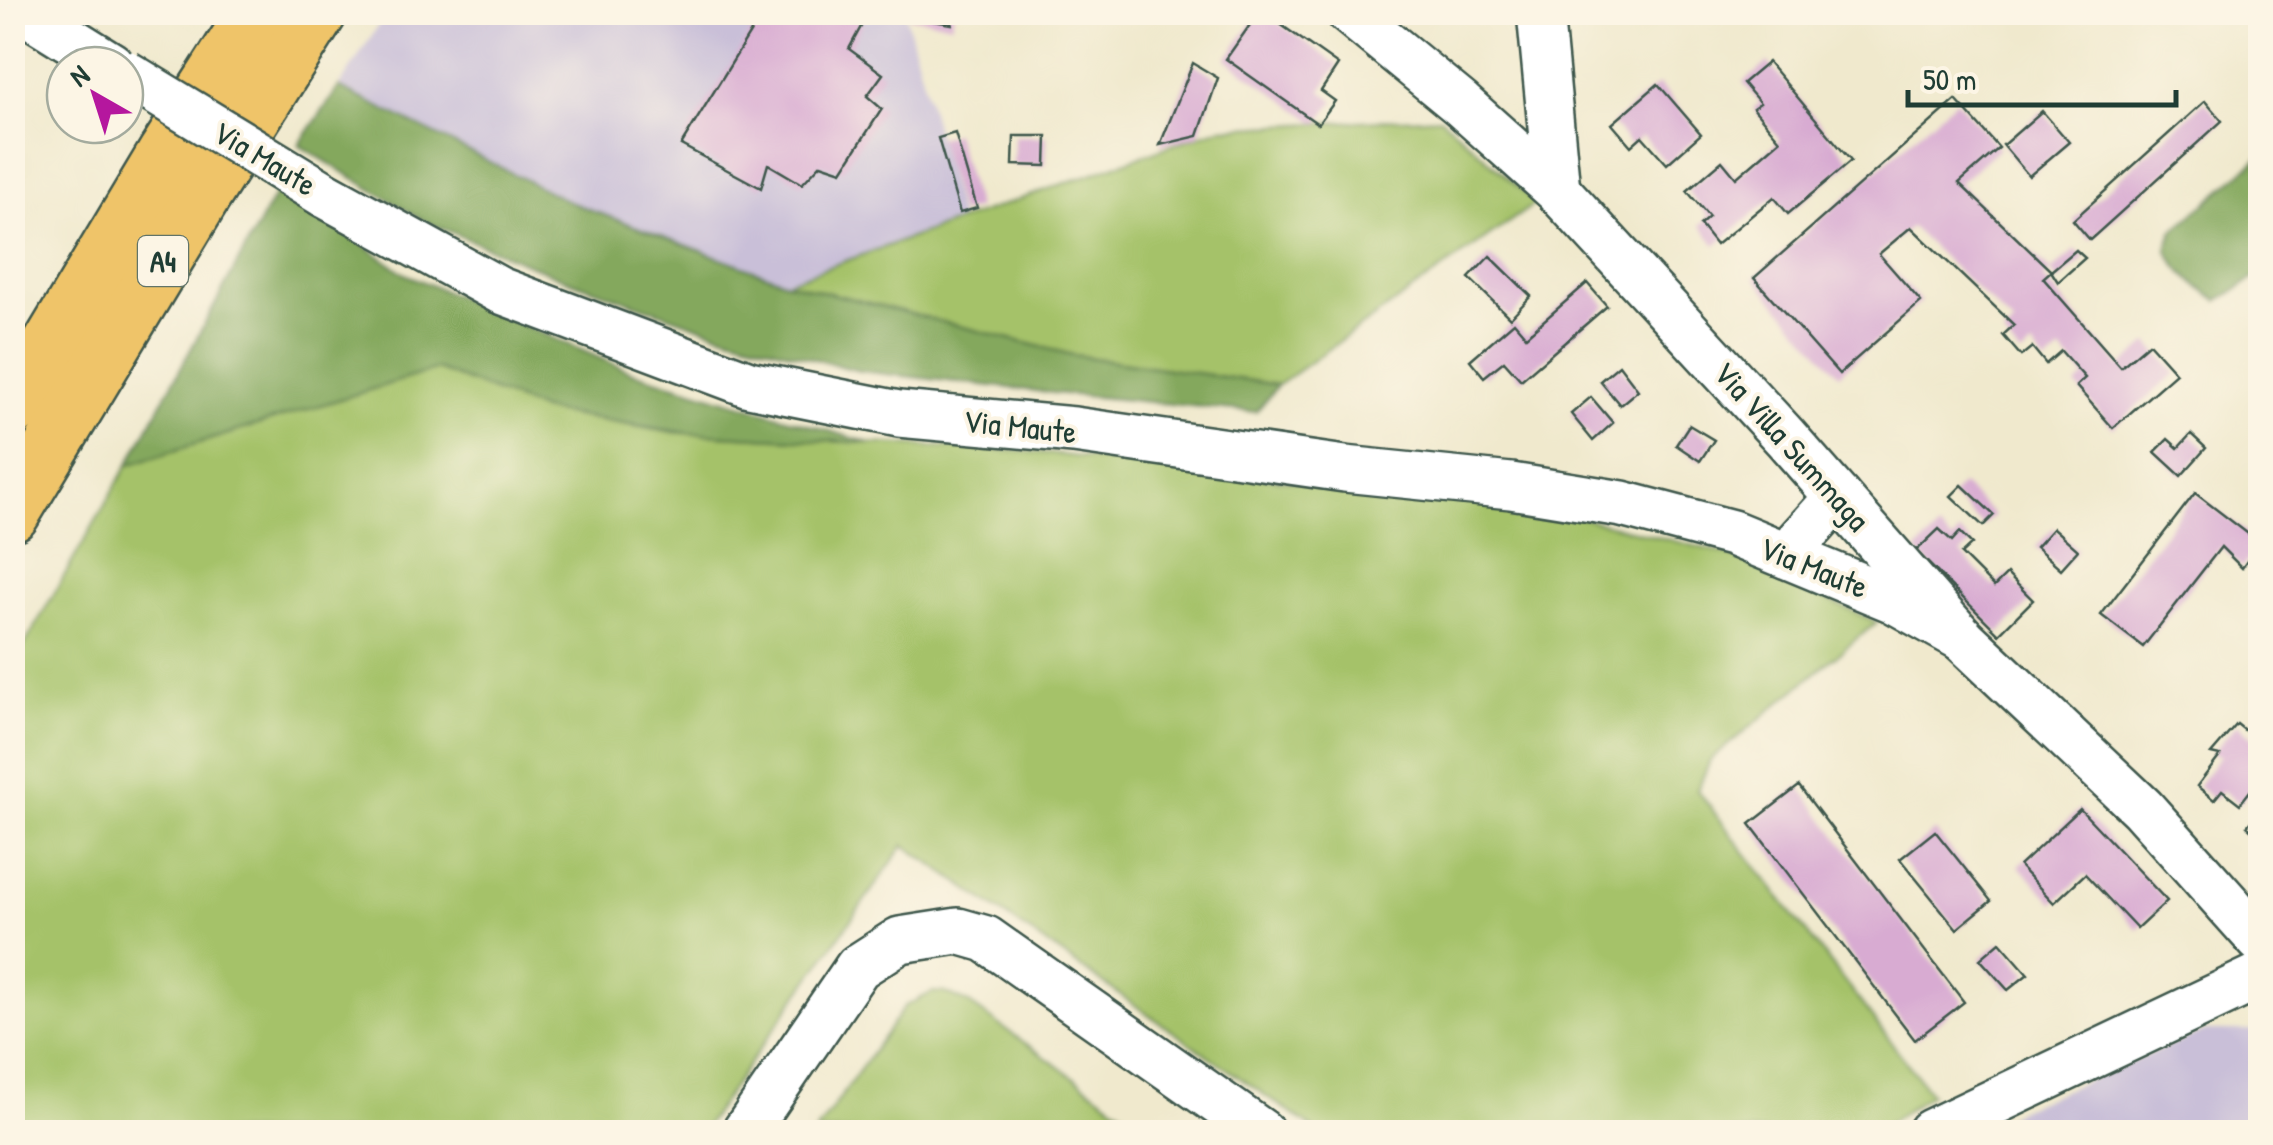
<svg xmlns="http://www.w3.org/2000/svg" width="2273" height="1145" font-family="'Patrick Hand',sans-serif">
<rect width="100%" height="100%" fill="#fcf5e5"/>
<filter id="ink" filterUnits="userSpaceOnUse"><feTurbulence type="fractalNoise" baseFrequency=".01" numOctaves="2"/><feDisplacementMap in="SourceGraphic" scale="20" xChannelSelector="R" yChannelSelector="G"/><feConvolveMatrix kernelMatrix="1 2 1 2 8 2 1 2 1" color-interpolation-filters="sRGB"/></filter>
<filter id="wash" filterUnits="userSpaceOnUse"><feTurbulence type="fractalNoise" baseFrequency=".0048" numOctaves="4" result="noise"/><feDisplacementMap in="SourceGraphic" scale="40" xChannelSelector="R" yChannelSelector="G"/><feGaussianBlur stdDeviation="2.25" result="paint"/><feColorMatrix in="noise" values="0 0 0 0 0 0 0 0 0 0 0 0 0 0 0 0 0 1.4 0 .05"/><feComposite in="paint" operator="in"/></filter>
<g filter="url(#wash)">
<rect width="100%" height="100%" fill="#f0e9cd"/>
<g fill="#c9bfd8">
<polygon points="386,13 905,13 961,224 786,282 572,203 339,87"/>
<polygon points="2206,1031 2260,1031 2260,1132 1979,1132 2022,1108"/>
</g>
<g fill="#a5c269" stroke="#62804e" stroke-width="2.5">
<polygon points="1440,117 1536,203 1278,385 1073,355 786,282 1220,128"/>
<polygon points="437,369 542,410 667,432 1035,452 1550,510 1727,554 1877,622 1711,759 1697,790 1931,1094 1875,1132 1318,1132 904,845 701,1132 13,1132 13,665 128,465"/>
<polygon points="933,992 946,993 968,1003 1152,1132 816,1132 905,1006"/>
</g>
<g fill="#84a85d" stroke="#527248" stroke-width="2.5">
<polygon points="339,87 572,203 786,282 1073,355 1278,385 1256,412 1053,393 859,371 722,334 557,276 424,221 299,145"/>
<path d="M 2260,157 L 2260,275 L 2218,301 C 2197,287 2178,273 2167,249 L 2173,231 Z"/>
<polygon points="280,185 405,274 632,372 870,443 687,433 542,410 437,369 128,465"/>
</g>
<g id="blocks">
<g fill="#d8abd2">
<polygon points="763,12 845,12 863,23 849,49 883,74 867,96 882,109 842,171 821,164 802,184 768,164 761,188 681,145"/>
<polygon points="909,12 954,12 952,24 909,17"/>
<polygon points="1259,12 1263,12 1338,65 1321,91 1335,101 1318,124 1226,59"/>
<polygon points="1768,62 1851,161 1788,214 1774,197 1716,245 1700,225 1709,217 1687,191 1722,161 1736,178 1780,140 1753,108 1760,103 1743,83"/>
<polygon points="1193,63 1218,78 1198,136 1160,145"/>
<polygon points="1658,84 1701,134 1667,164 1642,136 1631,146 1612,124"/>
<polygon points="1956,100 1999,148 1959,183 2051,271 2076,250 2085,258 2058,282 2051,271 2043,278 2121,367 2149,343 2176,373 2113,428 2076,386 2085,378 2061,351 2046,364 2032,347 2021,356 2003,335 2014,325 1911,227 1879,254 1921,302 1839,374 1754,278"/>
<polygon points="2205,101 2222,121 2090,240 2073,220"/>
<polygon points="2042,111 2069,142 2029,176 2003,145"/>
<polygon points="955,133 977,208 960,213 938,138"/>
<polygon points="1014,136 1047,136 1046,166 1013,165"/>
<polygon points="1490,256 1531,296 1510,318 1469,278"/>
<polygon points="1587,283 1607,306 1521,380 1504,361 1484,377 1470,360 1514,322 1526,336"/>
<polygon points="1619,365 1638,390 1620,405 1600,381"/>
<polygon points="1591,397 1613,423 1593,441 1571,414"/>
<polygon points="1689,425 1714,440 1700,461 1676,445"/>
<polygon points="2191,434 2206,448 2181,476 2155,452 2168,439 2178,448"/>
<polygon points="1962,485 1994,515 1983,526 1951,496"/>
<polygon points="2195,493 2260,543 2242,568 2221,547 2143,647 2101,615"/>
<polygon points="2053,528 2078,550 2061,569 2036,547"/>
<polygon points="1939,529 1952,541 1960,532 1972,544 1961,554 1994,587 2007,574 2033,600 1999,634 1916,551"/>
<polygon points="2237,724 2260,743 2260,778 2240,804 2222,790 2214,800 2197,786 2220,756 2211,754"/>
<polygon points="1799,786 1964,1002 1915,1040 1750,824"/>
<polygon points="2080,809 2167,901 2137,929 2085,874 2054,903 2019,866"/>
<polygon points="2260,809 2260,837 2247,826"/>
<polygon points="1935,831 1991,901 1957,929 1900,859"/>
<polygon points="2000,942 2028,974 2008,990 1980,959"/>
</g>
</g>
</g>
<g filter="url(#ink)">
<use href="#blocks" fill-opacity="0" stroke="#3e574b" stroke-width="2.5"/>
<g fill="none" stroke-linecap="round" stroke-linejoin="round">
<g stroke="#3e574b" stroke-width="50">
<g id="minor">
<polyline points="26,12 111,65"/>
<polyline points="1349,12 1461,104 1557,190 1785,437 1962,638 2142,808 2260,940"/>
<polyline points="1540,12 1557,190"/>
<polyline points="324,194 499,290 749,384 899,414 1074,430 1345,469 1511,486 1622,504 1732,533 1894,600 1962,638"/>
<polyline points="1786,555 1838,497"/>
<polyline points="745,1132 858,967 900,940 958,931 986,939 1261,1132"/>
<polyline points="1931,1132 2260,976"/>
</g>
</g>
<g stroke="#3e574b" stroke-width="60">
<g id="highway">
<polyline points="12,409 166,153 256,12"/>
<polyline points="12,513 204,194 319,12"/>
</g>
</g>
<use href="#minor" stroke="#fff" stroke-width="45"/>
<use href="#highway" stroke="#efc469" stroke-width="55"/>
<g stroke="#3e574b" stroke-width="50" stroke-linecap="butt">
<polyline id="minor-bridge" points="125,73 324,194"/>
</g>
<use href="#minor-bridge" stroke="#fff" stroke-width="45"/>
</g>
</g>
<g text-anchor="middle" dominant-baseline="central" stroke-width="8" stroke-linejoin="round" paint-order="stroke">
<rect fill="#fcf5e5" stroke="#617469" stroke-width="2.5" x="138" y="236" width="50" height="50" rx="8"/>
<g font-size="30" font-weight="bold" fill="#1f3d34">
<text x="163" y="261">A4</text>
</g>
<g font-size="32" fill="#1f3d34" stroke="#fcf5e5">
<text transform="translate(265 158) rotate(31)">Via Maute</text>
<text transform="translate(1020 426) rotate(6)">Via Maute</text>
<text transform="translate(1792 446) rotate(48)">Via Villa Summaga</text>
<text transform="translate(1814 567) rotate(22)">Via Maute</text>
</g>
</g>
<rect width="2273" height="1145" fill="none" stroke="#fcf5e5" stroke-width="50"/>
<g transform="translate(95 95) rotate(321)"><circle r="48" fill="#fcf5e5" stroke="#a4ab9e" stroke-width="2.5"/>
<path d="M0-8L18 38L0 25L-18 38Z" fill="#b5179e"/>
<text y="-15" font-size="28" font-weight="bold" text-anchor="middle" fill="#1f3d34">N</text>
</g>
<path d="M1908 90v15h268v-15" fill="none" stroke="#1f3d34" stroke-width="5"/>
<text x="1923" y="90" font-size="30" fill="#1f3d34" stroke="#fcf5e5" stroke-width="8" paint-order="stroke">50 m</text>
</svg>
